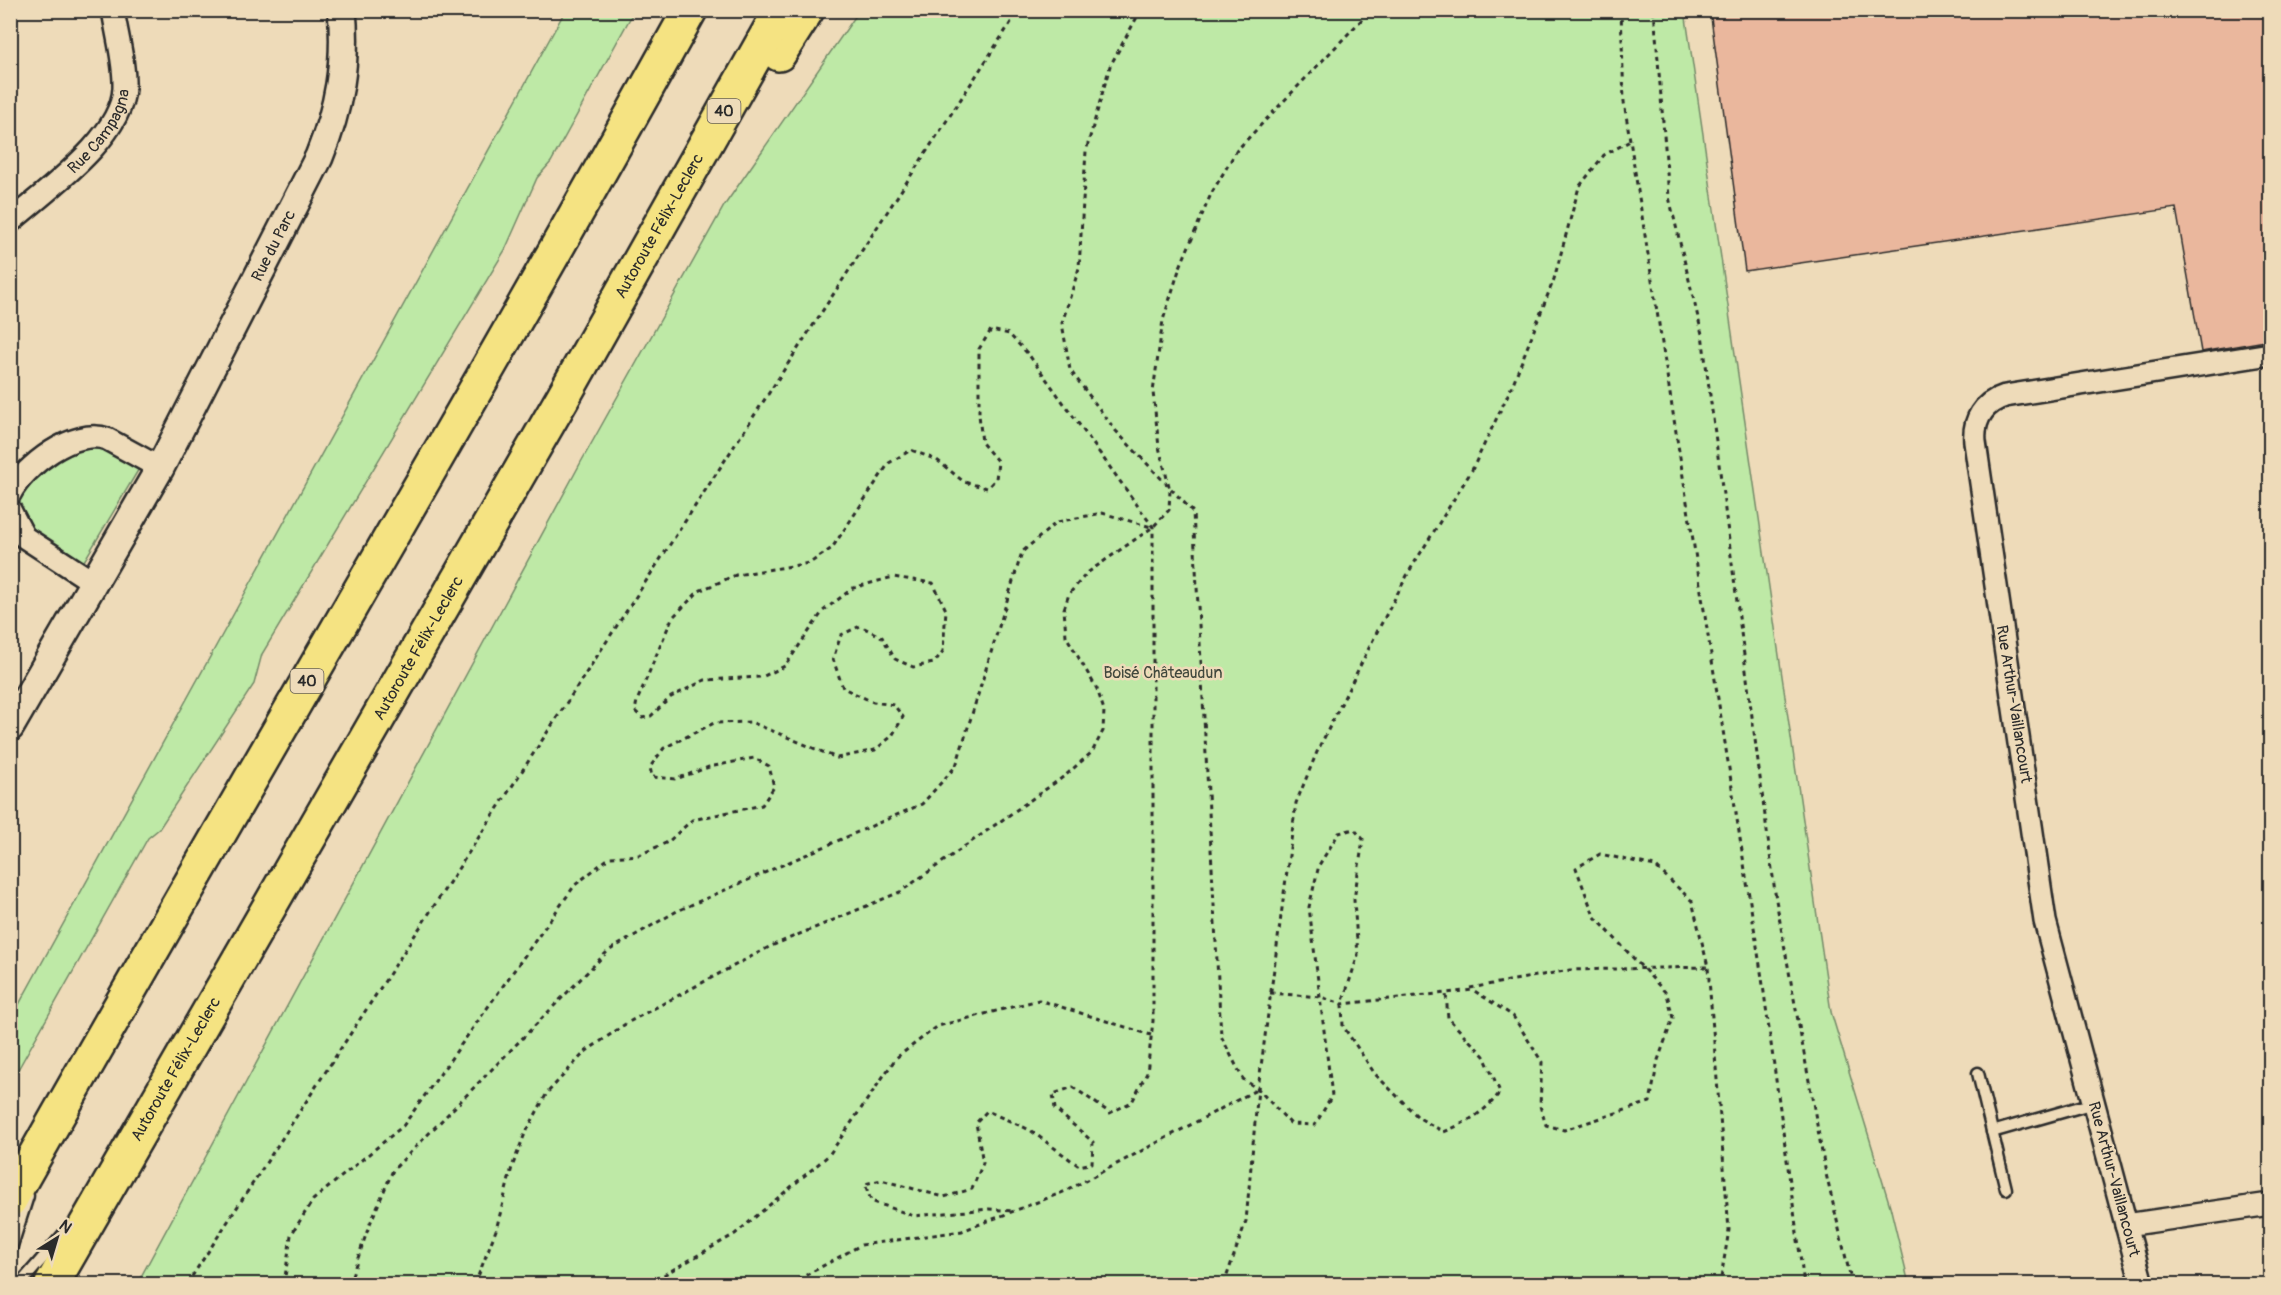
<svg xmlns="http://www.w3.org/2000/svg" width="2281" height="1295" font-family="Pangolin,sans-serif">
<rect width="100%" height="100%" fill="#eedbb9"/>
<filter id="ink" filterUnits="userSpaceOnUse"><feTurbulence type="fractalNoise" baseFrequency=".0167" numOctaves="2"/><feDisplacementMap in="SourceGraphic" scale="12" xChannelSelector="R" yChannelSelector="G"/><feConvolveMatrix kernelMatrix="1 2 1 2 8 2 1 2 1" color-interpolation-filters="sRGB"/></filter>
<g filter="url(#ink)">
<g fill="#bee9a6" stroke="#748a68" stroke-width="1.5">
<polygon points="565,11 634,11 551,162 537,178 505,250 262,654 254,684 159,829 148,838 11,1082 11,1019"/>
<polygon points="859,11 1685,11 1831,1012 1890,1206 1909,1284 137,1284 581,462 724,206"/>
<polygon points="100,447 140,467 83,563 30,529 19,503 26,488 66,453 73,448"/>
</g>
<polygon fill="#eab79d" stroke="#2b2b2b" stroke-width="1.5" points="1710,10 2271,10 2271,340 2201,352 2176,208 1745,271"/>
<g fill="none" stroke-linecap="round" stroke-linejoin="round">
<g stroke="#2b2b2b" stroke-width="15">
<g id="service">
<polyline points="1978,1073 2006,1189"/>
<polyline points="1992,1132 2094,1103"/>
<polyline points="10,1252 28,1196"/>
<polyline points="20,1284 68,1229"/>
</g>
</g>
<g stroke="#2b2b2b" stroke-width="26">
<g id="minor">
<path id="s1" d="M 10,222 C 46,190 122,138 124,88 C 125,63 117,36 113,10"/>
<path d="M 10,494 C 24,466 75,427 107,439 L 160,468"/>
<polyline points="10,510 24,537 93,582"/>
<polyline points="2126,1225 2270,1204"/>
<path d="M 2142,1284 L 2045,921 L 1975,442 C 1973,420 1983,403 2005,396 L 2270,354"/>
</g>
</g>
<g stroke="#2b2b2b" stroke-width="32">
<g id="tertiary">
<path id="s2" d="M 10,727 L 160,468 L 319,157 C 339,108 347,63 342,10"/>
</g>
</g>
<g stroke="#2b2b2b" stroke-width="38">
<g id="motorway">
<polyline points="779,54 807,10"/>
<path d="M 10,1200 C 234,802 469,410 690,10"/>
<path id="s3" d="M 52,1284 L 562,399 L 781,10"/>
</g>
</g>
<g stroke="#2b2b2b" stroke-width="3" stroke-dasharray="4.5 4.5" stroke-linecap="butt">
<path d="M 1141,10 L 1110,66 L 1086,151 L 1079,268 L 1062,323 L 1070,370 L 1116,431 L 1193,512 L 1221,1036 L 1243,1079 L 1258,1089 L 1291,1124 L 1315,1125 L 1332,1096 L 1309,907 L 1319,865 L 1339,833 L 1354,829 L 1363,839 L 1354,900 L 1358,955 L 1342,1004 L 1343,1026 L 1375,1074 L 1419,1118 L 1444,1132 C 1467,1122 1486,1112 1500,1092 L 1484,1056 L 1448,1018 L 1446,993 L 1473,990 L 1513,1016 L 1542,1062 L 1540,1106 L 1546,1125 L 1564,1130 L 1650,1102 L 1658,1060 L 1673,1018 L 1667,994 L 1594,916 L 1576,868 L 1600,854 L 1655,866 L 1692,901 L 1708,967 L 1729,1230 L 1720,1284"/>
<polyline points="1621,10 1624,102 1762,978 1804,1284"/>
<polyline points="1654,10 1669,197 1702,334 1776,900 1826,1174 1852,1284"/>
<polyline points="1470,988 1570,970 1708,967"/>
<polyline points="1270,993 1321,997 1342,1004 1446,993"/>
<polyline points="187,1284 1019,10"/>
<polyline points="284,1284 291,1235 313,1200 403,1126 575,885 610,857 639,855 668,842 692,820 762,805 774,787 769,766 754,758 709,767 676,779 652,777 650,767 664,748 714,723 751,722 837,758 875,750 892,736 903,717 894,705 873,702 843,688 833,659 841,635 860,626 882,637 895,659 913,667 934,663 943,651 946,610 933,583 893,577 853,588 823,611 785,666 762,677 705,680 671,697 651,716 642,718 635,711 637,701 672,618 699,591 736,575 810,563 832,548 889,463 911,450 937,460 964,482 987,488 996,479 998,462 982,443 979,414 979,349 991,330 1009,334 1029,355 1153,527 1153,1021 1147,1073 1132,1102 1110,1113 1073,1087 1053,1094 1055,1109 1093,1142 1092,1163 1079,1166 1030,1130 987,1111 976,1123 983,1163 972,1189 944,1197 881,1180 865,1184 871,1201 914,1216 989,1209 1013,1211"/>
<polyline points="349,1284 369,1226 393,1170 608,951 677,911 922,804 956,766 1022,552 1057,522 1102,513 1151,527"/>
<polyline points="475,1284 496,1230 512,1167 524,1136 547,1093 585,1052 627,1023 769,947 900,892 1066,775 1092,752 1103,731 1104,710 1097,689 1066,636 1064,609 1069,594 1087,573 1153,527 1169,510 1170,490 1159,447 1153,392 1163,320 1180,267 1211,194 1237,150 1371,10"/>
<polyline points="648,1284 735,1234 829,1155 896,1058 938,1026 1039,1000 1151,1035"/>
<polyline points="790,1284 861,1245 962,1231 1066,1191 1258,1089"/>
<polyline points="1224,1284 1246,1221 1258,1089 1296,803 1317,752 1378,630 1410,570 1472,470 1512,386 1554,279 1579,187 1604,155 1630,141"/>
</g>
<use href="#service" stroke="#eedbb9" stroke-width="10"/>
<use href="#minor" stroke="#eedbb9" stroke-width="21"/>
<use href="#tertiary" stroke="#eedbb9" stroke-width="27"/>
<use href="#motorway" stroke="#f5e382" stroke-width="33"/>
</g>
</g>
<g text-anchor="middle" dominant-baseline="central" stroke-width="5" stroke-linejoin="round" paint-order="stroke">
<g fill="#eedbb9" stroke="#666056" stroke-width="1.5">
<rect x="707.5" y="99" width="33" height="24" rx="4.5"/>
<rect x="290.5" y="669" width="33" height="24" rx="4.5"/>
</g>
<g font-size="15" font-weight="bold" fill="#2b2b2b">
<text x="724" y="111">40</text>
<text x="307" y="681">40</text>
</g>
<g font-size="16" fill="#2b2b2b" stroke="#eedbb9">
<text stroke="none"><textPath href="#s1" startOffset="129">Rue Campagna</textPath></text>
<text stroke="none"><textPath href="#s3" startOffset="1220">Autoroute Félix-Leclerc</textPath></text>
<text stroke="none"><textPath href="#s2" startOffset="549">Rue du Parc</textPath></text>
<text stroke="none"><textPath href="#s3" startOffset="734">Autoroute Félix-Leclerc</textPath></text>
<text transform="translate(2014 704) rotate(81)">Rue Arthur-Vaillancourt</text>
<text stroke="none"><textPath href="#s3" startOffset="248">Autoroute Félix-Leclerc</textPath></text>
<text transform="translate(2114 1179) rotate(75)">Rue Arthur-Vaillancourt</text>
</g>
<g font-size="16" fill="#41483d" stroke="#eedbb9">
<text x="1163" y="673">Boisé Châteaudun</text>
</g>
</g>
<rect width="2281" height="1295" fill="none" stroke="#eedbb9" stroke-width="36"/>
<rect x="18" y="18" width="2245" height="1259" fill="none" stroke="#2b2b2b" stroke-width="2" filter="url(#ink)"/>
<g transform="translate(57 1238) rotate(37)" stroke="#eedbb9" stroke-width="4.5" paint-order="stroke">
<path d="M0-4.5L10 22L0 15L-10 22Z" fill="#2b2b2b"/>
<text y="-9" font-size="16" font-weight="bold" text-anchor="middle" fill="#2b2b2b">N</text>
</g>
</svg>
